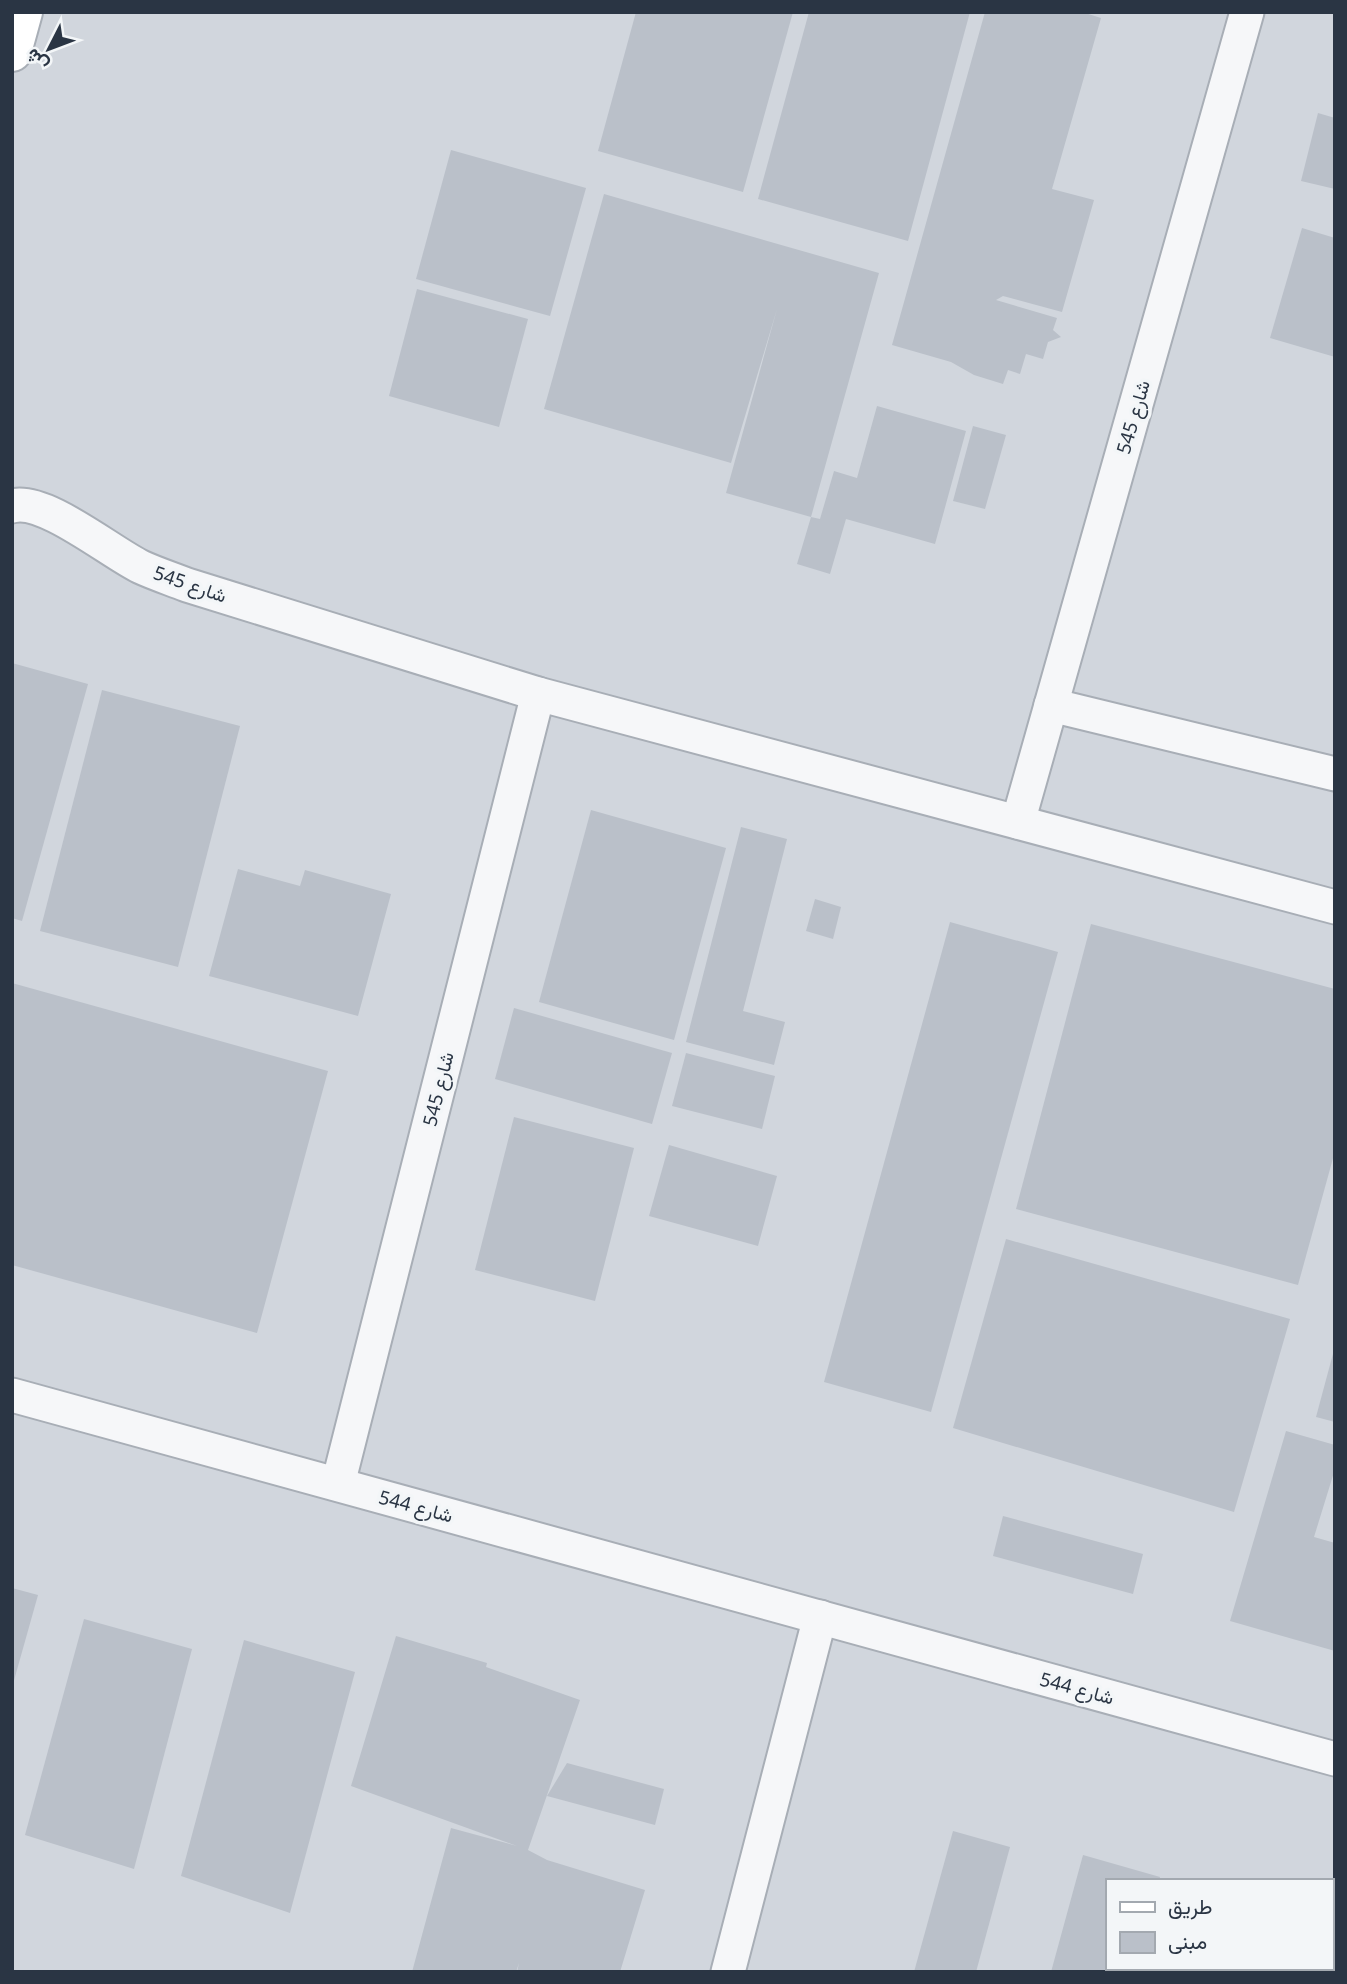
<svg xmlns="http://www.w3.org/2000/svg" width="1347" height="1984" font-family="'Noto Sans',Vazirmatn,sans-serif">
<rect width="100%" height="100%" fill="#e3e7eb"/>
<path fill="#d1d6dd" fill-rule="evenodd" d="M 12,12 L 1335,12 L 1335,1972 L 12,1972 ZM 1107,1881 L 1331,1881 L 1331,1968 L 1107,1968 Z"/>
<g fill="#bac0c9">
<polygon points="636,12 793,12 743,192 598,151"/>
<polygon points="809,12 970,12 908,241 758,199"/>
<polygon points="985,12 1082,12 1101,18 1052,189 1094,200 1062,312 1003,296 996,300 1057,318 1053,330 1061,337 1048,342 1043,359 1026,354 1020,374 1008,370 1003,384 974,375 951,362 892,345"/>
<polygon points="1318,113 1335,118 1335,189 1301,181"/>
<polygon points="451,150 586,188 550,316 416,279"/>
<polygon points="604,194 879,273 811,517 726,493 777,309 731,463 544,409"/>
<polygon points="1302,228 1335,238 1335,357 1270,338"/>
<polygon points="417,289 528,319 499,427 389,396"/>
<polygon points="877,406 966,431 935,544 846,519 830,574 797,564 811,517 820,519 834,471 857,478"/>
<polygon points="973,426 1006,435 985,509 953,501"/>
<polygon points="12,663 88,684 22,921 12,918"/>
<polygon points="102,690 240,726 178,967 40,931"/>
<polygon points="591,810 726,848 674,1040 539,1002"/>
<polygon points="741,827 787,839 743,1011 785,1022 774,1065 686,1042"/>
<polygon points="238,869 300,886 305,870 391,894 358,1016 209,976"/>
<polygon points="815,899 841,907 833,939 806,931"/>
<polygon points="950,922 1058,952 931,1412 824,1382"/>
<polygon points="1091,924 1335,989 1335,1151 1298,1285 1016,1209"/>
<polygon points="12,983 328,1071 257,1333 12,1265"/>
<polygon points="514,1008 672,1053 652,1124 495,1079"/>
<polygon points="686,1053 775,1076 762,1129 672,1106"/>
<polygon points="514,1117 634,1148 595,1301 475,1270"/>
<polygon points="669,1145 777,1176 758,1246 649,1216"/>
<polygon points="1006,1239 1290,1319 1234,1512 953,1428"/>
<polygon points="1334,1350 1335,1351 1335,1422 1316,1417"/>
<polygon points="1286,1431 1335,1445 1335,1469 1314,1537 1335,1543 1335,1651 1230,1621"/>
<polygon points="1003,1516 1143,1554 1133,1594 993,1556"/>
<polygon points="12,1588 38,1595 13,1684 12,1684"/>
<polygon points="84,1619 192,1649 134,1869 25,1835"/>
<polygon points="396,1636 487,1663 486,1667 580,1700 528,1850 547,1860 645,1890 620,1972 517,1972 519,1963 516,1972 412,1972 451,1828 517,1846 351,1786"/>
<polygon points="244,1640 355,1672 290,1913 181,1876"/>
<polygon points="567,1763 664,1789 655,1825 547,1796"/>
<polygon points="953,1831 1010,1847 976,1972 914,1972"/>
<polygon points="1083,1855 1160,1877 1159,1881 1107,1881 1107,1968 1135,1968 1134,1972 1051,1972"/>
<polygon points="1154,1968 1308,1968 1307,1972 1153,1972"/>
</g>
<g fill="none" stroke-linecap="round" stroke-linejoin="round">
<g stroke="#a8aeb6" stroke-width="37">
<g id="street">
<path d="M 12,506 C 44,497 110,552 141,567 C 156,574 172,579 187,585 L 538,694 L 1335,907"/>
<polyline points="1051,705 1335,774"/>
<polyline points="1018,822 1247,12"/>
<polyline points="12,1395 1335,1759"/>
<polyline points="338,1484 538,694"/>
<polyline points="728,1972 820,1617"/>
</g>
</g>
<g stroke="#a8aeb6" stroke-width="42">
<polyline id="secondary" points="12,52 23,12"/>
</g>
<use href="#street" stroke="#f6f7f9" stroke-width="33"/>
<use href="#secondary" stroke="#fff" stroke-width="38"/>
</g>
<g text-anchor="middle" dominant-baseline="central" stroke-width="7" stroke-linejoin="round" paint-order="stroke">
<g font-size="19" fill="#2a3544" stroke="#f3f6f8">
<text transform="translate(1133 417) rotate(-74)">شارع 545</text>
<text transform="translate(190 584) rotate(19)">شارع 545</text>
<text transform="translate(438 1089) rotate(-76)">شارع 545</text>
<text transform="translate(416 1506) rotate(15)">شارع 544</text>
<text transform="translate(1077 1688) rotate(15)">شارع 544</text>
</g>
</g>
<rect width="1347" height="1984" fill="none" stroke="#2a3544" stroke-width="28"/>
<rect x="1106" y="1879" width="228" height="91" fill="#f3f6f8" stroke="#a3a9b0" stroke-width="2"/>
<rect x="1120" y="1902" width="35" height="10" fill="#ffffff" stroke="#a3a9b0" stroke-width="2"/>
<text x="1168" y="1914" font-size="21" fill="#2a3544">طريق</text>
<rect x="1120" y="1932" width="35" height="21" fill="#bac0c9" stroke="#a3a9b0" stroke-width="2"/>
<text x="1168" y="1949" font-size="21" fill="#2a3544">مبنى</text>
<g transform="translate(49 49) rotate(228)" stroke="#f3f6f8" stroke-width="5" paint-order="stroke">
<path d="M0-5L12 26L0 18L-12 26Z" fill="#2a3544"/>
<text y="-10" font-size="19" font-weight="bold" text-anchor="middle" fill="#2a3544">ش</text>
</g>
</svg>
